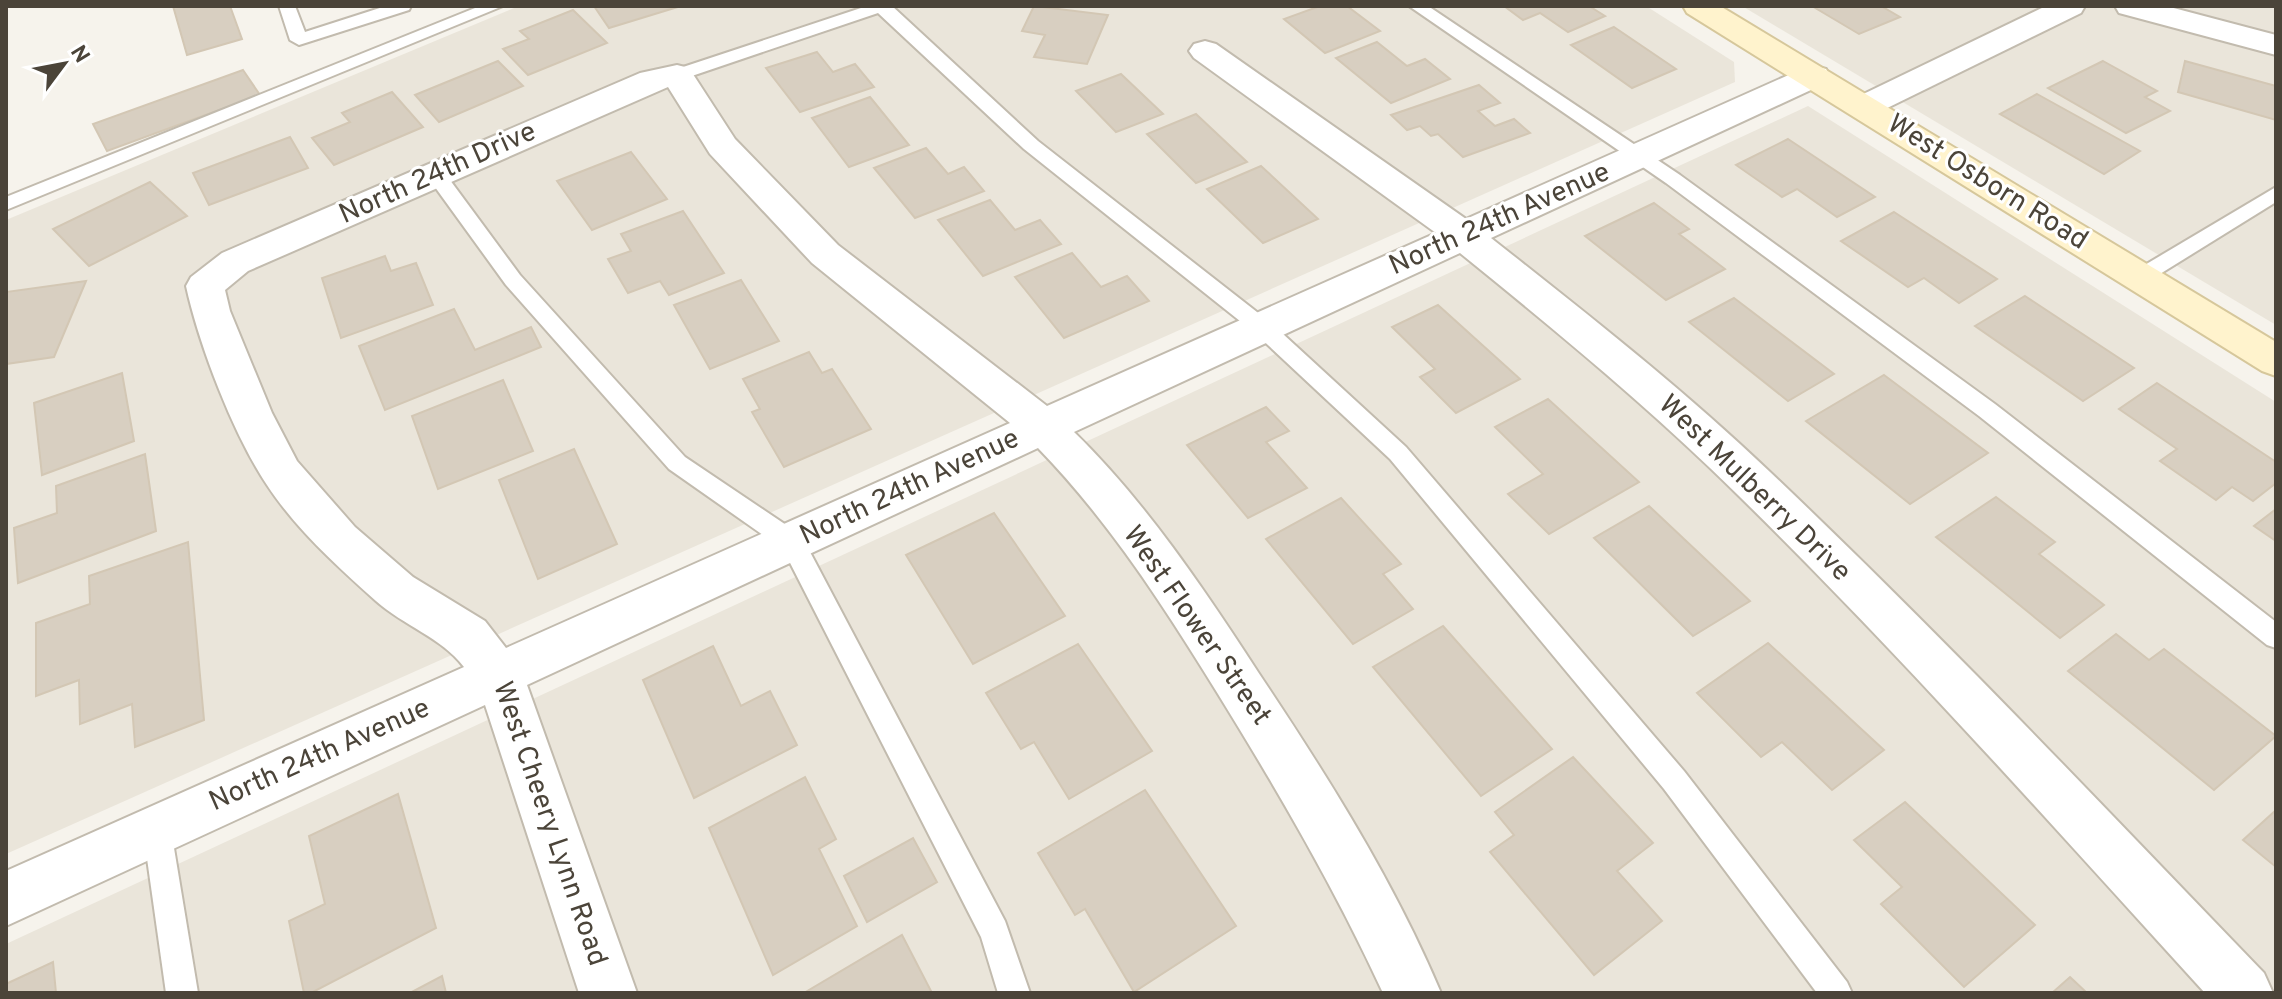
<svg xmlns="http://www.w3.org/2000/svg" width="2282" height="999" font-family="Overpass,sans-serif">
<rect width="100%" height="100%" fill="#f6f3ec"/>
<g fill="#eae5da">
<polygon points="519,6 1646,6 1734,62 1735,82 6,854 6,220"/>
<polygon points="1742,6 2276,6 2276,325"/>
<polygon points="1808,106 2276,402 2276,993 6,993 6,944"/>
</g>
<g fill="#d8cfc1" stroke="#d3c7b4" stroke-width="2">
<polygon points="173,6 230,6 242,39 187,55"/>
<polygon points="594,6 681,6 609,28"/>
<polygon points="1034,6 1108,15 1087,64 1034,57 1045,35 1022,31"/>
<polygon points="1320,6 1347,6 1380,31 1325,53 1284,19"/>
<polygon points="1504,6 1589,6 1605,16 1568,32 1540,13 1523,20"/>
<polygon points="1812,6 1881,6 1900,17 1859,34"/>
<polygon points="573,10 607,43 528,75 503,49 529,39 520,31"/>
<polygon points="1614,27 1676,69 1632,88 1571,45"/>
<polygon points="1377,42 1407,66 1425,59 1450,79 1391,103 1336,58"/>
<polygon points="817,52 833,72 855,64 874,87 800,112 766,68"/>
<polygon points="498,61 523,86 439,122 415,95"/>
<polygon points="2103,61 2157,91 2145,97 2170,111 2126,133 2048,88"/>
<polygon points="2185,61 2276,86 2276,120 2178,92"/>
<polygon points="243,70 260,95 107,151 93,124"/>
<polygon points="1121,74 1163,114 1116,132 1076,91"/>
<polygon points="1479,85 1500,103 1478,111 1495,126 1514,119 1530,133 1463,157 1438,134 1431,136 1420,126 1407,130 1391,115"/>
<polygon points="392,92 423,127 334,165 312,138 350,122 342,113"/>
<polygon points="2037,94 2140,151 2104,174 2000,114"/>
<polygon points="870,97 909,145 849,167 812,118"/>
<polygon points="1196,114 1247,162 1196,183 1147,134"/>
<polygon points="290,137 308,168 209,205 193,173"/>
<polygon points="1788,139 1875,197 1837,217 1797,189 1782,197 1736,165"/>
<polygon points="926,148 948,174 964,167 984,191 915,218 874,168"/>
<polygon points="631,152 667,199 592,230 557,181"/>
<polygon points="1261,166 1318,219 1263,243 1207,189"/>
<polygon points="150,182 187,216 89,266 53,229"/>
<polygon points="990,200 1015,230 1040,220 1061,244 983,276 938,220"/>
<polygon points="1654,203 1689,229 1679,234 1725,269 1666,300 1585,236"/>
<polygon points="683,211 724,273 669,295 660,281 628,293 608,259 631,251 621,234"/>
<polygon points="1894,212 1997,279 1959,303 1924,278 1908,287 1841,241"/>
<polygon points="1072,253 1101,287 1127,276 1149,301 1064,338 1015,277"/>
<polygon points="385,256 391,271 416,263 433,305 341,338 322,278"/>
<polygon points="741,280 779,341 710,369 674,305"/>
<polygon points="86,281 54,357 6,364 6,292"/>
<polygon points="2025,296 2134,368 2083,401 1975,326"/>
<polygon points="1734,298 1834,374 1788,401 1689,322"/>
<polygon points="1438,305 1520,379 1456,413 1420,377 1435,369 1392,327"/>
<polygon points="454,309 475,350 531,327 541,347 385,410 359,346"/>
<polygon points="809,352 822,373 832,369 871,429 784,467 752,412 760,409 743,379"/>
<polygon points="122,373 134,441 42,475 34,403"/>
<polygon points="1884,375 1988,453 1910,504 1806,421"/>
<polygon points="503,380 533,451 438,489 412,416"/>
<polygon points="2157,383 2276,462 2276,483 2253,501 2232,487 2216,500 2160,461 2177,449 2119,409"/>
<polygon points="1548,399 1639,482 1549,534 1508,494 1543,474 1495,427"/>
<polygon points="1266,407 1289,431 1266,442 1307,488 1248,518 1187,445"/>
<polygon points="574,449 617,544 538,579 499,480"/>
<polygon points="145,454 156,531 18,583 14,528 57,513 56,486"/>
<polygon points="1996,497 2055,542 2039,554 2104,605 2060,638 1936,537"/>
<polygon points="1341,498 1401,564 1383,574 1413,609 1353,644 1266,539"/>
<polygon points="1649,506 1750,601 1693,636 1594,538"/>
<polygon points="2276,509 2276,541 2254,526"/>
<polygon points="994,513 1065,616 973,664 906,555"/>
<polygon points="188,542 204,720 135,747 132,704 80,724 79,680 36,696 36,623 90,604 89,576"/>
<polygon points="1443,626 1552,749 1481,796 1373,667"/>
<polygon points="2116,634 2149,660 2164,649 2276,736 2214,790 2068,671"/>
<polygon points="1768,643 1884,750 1832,790 1782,742 1761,757 1697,693"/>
<polygon points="1078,644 1152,751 1069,799 1034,742 1021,749 986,693"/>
<polygon points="713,646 741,706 770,691 797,745 694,798 643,680"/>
<polygon points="1573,757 1653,843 1617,871 1662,921 1594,975 1490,852 1514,835 1495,812"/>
<polygon points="805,777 836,839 819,849 857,926 773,975 709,828"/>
<polygon points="1145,790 1236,926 1134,992 1085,909 1075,915 1038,853"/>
<polygon points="398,794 436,928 311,993 304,993 289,921 325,904 309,836"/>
<polygon points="1905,802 2035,925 1964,987 1881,904 1902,887 1854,840"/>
<polygon points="2276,810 2276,867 2243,840"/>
<polygon points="913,838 937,882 867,922 844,876"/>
<polygon points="902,935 932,993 804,993"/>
<polygon points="53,962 56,993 6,993 6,984"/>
<polygon points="442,976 446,993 410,993"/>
<polygon points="2070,977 2087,993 2052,993"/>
</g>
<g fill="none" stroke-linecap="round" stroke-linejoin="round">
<g stroke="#c2bbae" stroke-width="4">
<g id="lane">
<polygon points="279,6 295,6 305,32 386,6 411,6 409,10 299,45 290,40"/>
<polygon points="480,6 503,6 6,210 6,197"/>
<polygon points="867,6 892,6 1038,141 1271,323 1406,447 1684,771 1847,982 1852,993 1817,993 1664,789 1390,459 1255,333 1024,149 878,13 683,79 677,80 668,75 671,71"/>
<polygon points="1409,6 1428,6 1680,175 1995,404 2276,622 2276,648 2267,645 1979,416 1666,183"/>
<polygon points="437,170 444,172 520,275 685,457 801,535 1005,921 1030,993 998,993 981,937 783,549 669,469 506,285 427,176"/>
<polygon points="2276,187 2276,202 2147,282 2133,282 2130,277 2133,272"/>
<polygon points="157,816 167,820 171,830 198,993 166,993 143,830 147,820"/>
</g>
</g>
<g stroke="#c2bbae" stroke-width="4">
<g id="street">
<polygon points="2046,6 2085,6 2081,13 1875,114 1863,117 1851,114 1846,107 1851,100"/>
<polygon points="2115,6 2166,6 2276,35 2276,55 2119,13"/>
<path d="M 1205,41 L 1216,44 L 1466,219 L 1802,69 L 1814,66 L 1826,69 L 1830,76 L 1826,83 L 1491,238 C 1586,313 1682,388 1770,472 C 1940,633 2101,804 2264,973 L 2273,993 L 2205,993 C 2052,825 1900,654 1738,495 C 1650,408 1555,330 1460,253 L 1074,432 C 1145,501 1204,589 1258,672 C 1326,774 1393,879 1441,993 L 1383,993 C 1335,889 1278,791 1218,694 C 1165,608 1109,521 1038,448 L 527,685 L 637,993 L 579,993 L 485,705 L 6,926 L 6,871 L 464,667 C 441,637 404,626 376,601 C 337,566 296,529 267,485 C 233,434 199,345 186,286 L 191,277 L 222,253 L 640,73 L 677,65 L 689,68 L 735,139 L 838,245 L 1047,406 L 1436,233 L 1194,58 L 1189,51 L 1194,44 ZM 668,87 L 710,154 L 812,263 L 1010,423 L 506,648 L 485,621 L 413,577 L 355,527 L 297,461 L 272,413 L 230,311 L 225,290 L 248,271 Z"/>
</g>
</g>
<g stroke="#d6c79b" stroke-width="4">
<polygon id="secondary" points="1683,6 1720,6 2276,342 2276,376 2262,371 1687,13"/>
</g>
<use href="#lane" fill="#fff" fill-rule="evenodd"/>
<use href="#street" fill="#fff" fill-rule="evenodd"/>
<use href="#secondary" fill="#fff3cd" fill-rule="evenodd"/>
</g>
<g text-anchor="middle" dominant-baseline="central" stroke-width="6" stroke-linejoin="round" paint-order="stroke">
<g font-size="28" fill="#4b4439" stroke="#fff">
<text transform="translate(438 174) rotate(-24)">North 24th Drive</text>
<text transform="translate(1987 183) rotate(32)">West Osborn Road</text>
<text transform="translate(1500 220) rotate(-24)">North 24th Avenue</text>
<text transform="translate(910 488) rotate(-25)">North 24th Avenue</text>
<text transform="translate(1754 489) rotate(44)">West Mulberry Drive</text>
<text transform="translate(1196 626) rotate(55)">West Flower Street</text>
<text transform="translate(320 756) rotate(-24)">North 24th Avenue</text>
<text transform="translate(549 824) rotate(71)">West Cheery Lynn Road</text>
</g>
</g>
<rect width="2282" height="999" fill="none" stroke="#4b4439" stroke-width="16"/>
<g transform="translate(64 64) rotate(58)" stroke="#ffffff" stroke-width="6" paint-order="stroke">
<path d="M0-6L14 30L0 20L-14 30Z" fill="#4b4439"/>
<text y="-12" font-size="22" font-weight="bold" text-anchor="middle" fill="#4b4439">N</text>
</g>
</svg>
